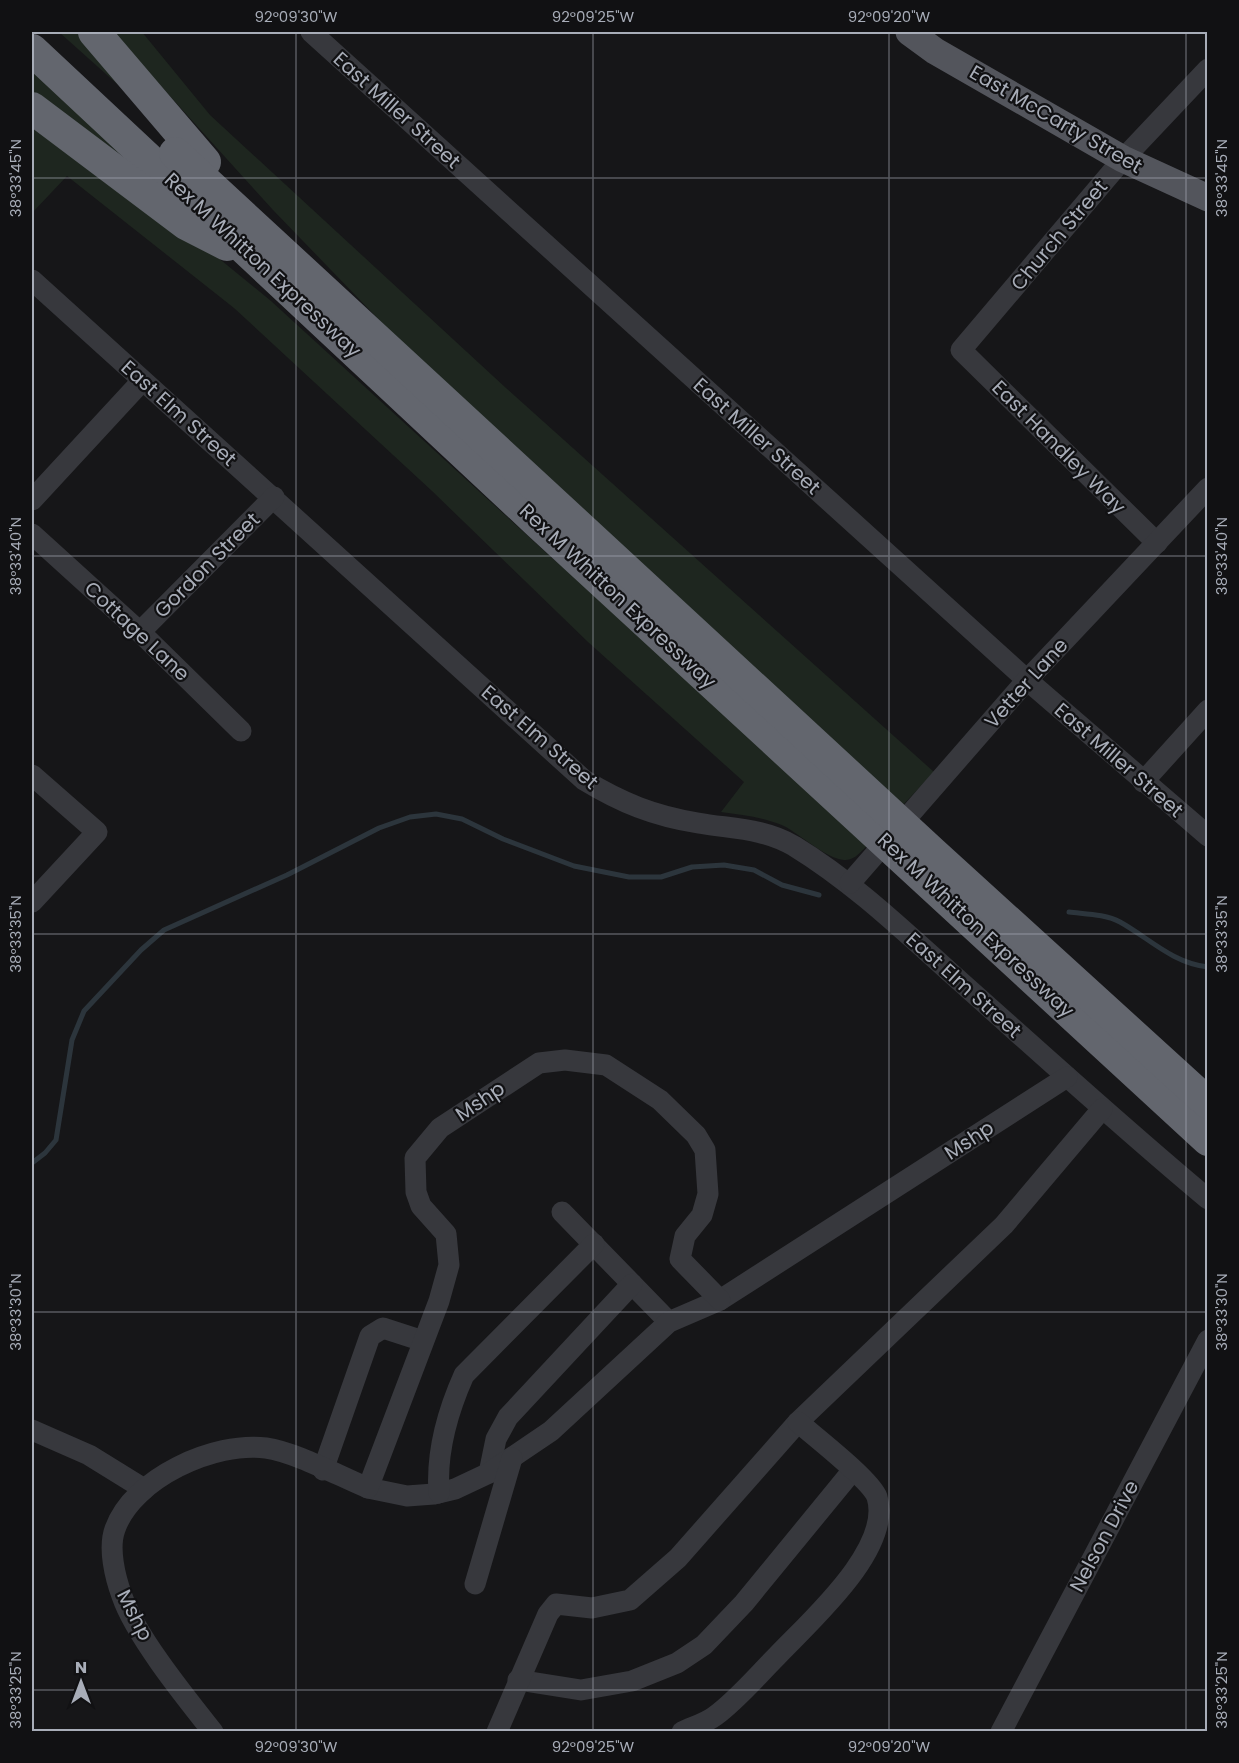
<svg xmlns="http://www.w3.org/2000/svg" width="1239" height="1763" font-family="Poppins,sans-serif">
<rect width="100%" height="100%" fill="#161618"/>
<g fill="#1e261f">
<polygon points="59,32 89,32 144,108"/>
<polygon points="112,32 142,32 210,115 506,388 934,772 902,806 388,329 273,210"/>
<polygon points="32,68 154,180 32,97"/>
<path d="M 32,116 L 156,207 L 271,301 L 552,558 L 646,636 L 870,843 C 862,850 855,861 844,860 C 827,859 801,835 784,826 C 764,817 742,815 721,812 L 744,782 L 588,642 L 432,491 L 234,308 L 67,176 L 32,213 Z"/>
</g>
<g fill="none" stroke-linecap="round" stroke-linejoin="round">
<g stroke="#2c353c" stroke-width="5">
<path d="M 1069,912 C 1085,914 1106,914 1120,922 C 1149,938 1172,963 1208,967"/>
<polyline points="32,1163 45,1153 56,1140 72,1040 84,1011 141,950 164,930 287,875 379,828 410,817 436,814 462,819 503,839 574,866 629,877 661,877 692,867 724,865 754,870 782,885 819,895"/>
</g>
<g stroke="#37383d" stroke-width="21">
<polyline points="311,32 1027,680 1208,836"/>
<path d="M 32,280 L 584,780 C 622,803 654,816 698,823 C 732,829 763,828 794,846 C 856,884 908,935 962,983 C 1044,1056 1124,1129 1208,1199"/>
<polyline points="32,500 142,381"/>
<polyline points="32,534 140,632 241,731"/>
<polyline points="1157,543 961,350 1123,159 1208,69"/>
<polyline points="140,632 274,497"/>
<polyline points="32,775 97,832 32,902"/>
<polyline points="1143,782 1208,710"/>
<polyline points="850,883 1027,680 1208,488"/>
<polyline points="562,1212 669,1322"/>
<polyline points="32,1430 89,1455 144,1489"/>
<polyline points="323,1470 370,1336 383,1328 423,1341"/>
<polyline points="489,1473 496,1439 508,1417 632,1284"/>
<polyline points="368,1488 407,1496 434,1494 455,1489 489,1473 551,1431 669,1322 720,1300 1067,1077"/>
<path d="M 439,1493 C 436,1452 447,1413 464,1375 L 594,1244"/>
<polyline points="475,1584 512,1458"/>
<polyline points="518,1680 581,1690 632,1681 677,1663 704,1645 744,1603 853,1470"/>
<path d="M 213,1732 C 186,1698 135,1635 122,1596 C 115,1577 108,1548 115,1529 C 133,1478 215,1441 266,1448 C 295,1452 339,1476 368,1488 L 439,1301 L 449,1265 L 446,1234 L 421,1206 L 416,1192 L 415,1158 L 440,1128 L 539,1063 L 565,1060 L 606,1065 L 660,1100 L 696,1135 L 705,1150 L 708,1194 L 702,1215 L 685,1236 L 680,1259 L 720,1300"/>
<polyline points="497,1732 548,1614 556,1604 592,1608 630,1600 678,1558 798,1422 1004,1225 1102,1109"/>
<path d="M 682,1732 C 692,1727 706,1723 715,1716 C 737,1700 757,1676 777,1656 C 809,1622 893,1549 877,1497 C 871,1480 814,1436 798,1422"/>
<polyline points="1001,1732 1208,1340"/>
</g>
<polyline stroke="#53555c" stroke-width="27" points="909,32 935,51 1123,159 1208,198"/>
<g stroke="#63666e" stroke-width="32">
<polyline points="94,32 205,162"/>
<polyline points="32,50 538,523 1208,1140"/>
<polyline points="32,108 186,224 227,245"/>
<polyline points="175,153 933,853 1208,1103"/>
</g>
</g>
<path fill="none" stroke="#a8adb8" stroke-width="1.5" stroke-opacity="0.45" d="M 296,32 L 296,1732M 593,32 L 593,1732M 889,32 L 889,1732M 1186,32 L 1186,1732M 32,178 L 1208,178M 32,556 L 1208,556M 32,934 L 1208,934M 32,1312 L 1208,1312M 32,1690 L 1208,1690"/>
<g text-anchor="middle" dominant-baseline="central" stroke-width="4.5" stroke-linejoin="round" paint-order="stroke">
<g font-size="20" fill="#a8adb8" stroke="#111113">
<text transform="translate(397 110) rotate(42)">East Miller Street</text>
<text transform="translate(1056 119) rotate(30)">East McCarty Street</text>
<text transform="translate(1059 235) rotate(-50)">Church Street</text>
<text transform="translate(263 265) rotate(43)">Rex M Whitton Expressway</text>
<text transform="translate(179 413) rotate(42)">East Elm Street</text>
<text transform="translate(757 436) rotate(42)">East Miller Street</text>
<text transform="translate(1059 447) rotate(45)">East Handley Way</text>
<text transform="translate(207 565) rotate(-45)">Gordon Street</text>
<text transform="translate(618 596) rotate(43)">Rex M Whitton Expressway</text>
<text transform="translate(137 631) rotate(43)">Cottage Lane</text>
<text transform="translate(1026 683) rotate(-48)">Vetter Lane</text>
<text transform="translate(540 737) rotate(41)">East Elm Street</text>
<text transform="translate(1119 760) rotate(41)">East Miller Street</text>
<text transform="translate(976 925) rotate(43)">Rex M Whitton Expressway</text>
<text transform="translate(964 985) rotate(42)">East Elm Street</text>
<text transform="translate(480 1101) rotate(-34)">Mshp</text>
<text transform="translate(969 1140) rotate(-33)">Mshp</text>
<text transform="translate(1104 1536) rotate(-62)">Nelson Drive</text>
<text transform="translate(135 1615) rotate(63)">Mshp</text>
</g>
</g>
<rect width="1239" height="1763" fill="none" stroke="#111113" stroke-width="66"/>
<g transform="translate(81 1682)" stroke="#111113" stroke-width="4.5" paint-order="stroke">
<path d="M0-4.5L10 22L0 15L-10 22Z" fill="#a8adb8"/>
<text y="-9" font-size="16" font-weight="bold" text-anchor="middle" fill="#a8adb8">N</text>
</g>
<rect x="33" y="33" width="1173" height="1697" fill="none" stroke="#a8adb8" stroke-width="2"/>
<g font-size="15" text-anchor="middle" fill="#a8adb8">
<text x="296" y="22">92°09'30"W</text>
<text x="593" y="22">92°09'25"W</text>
<text x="889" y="22">92°09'20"W</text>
<text transform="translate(16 178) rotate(-90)" y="5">38°33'45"N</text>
<text transform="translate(1222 178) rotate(-90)" y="5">38°33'45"N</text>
<text transform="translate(16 556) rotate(-90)" y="5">38°33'40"N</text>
<text transform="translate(1222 556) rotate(-90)" y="5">38°33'40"N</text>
<text transform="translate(16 934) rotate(-90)" y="5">38°33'35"N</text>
<text transform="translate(1222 934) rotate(-90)" y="5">38°33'35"N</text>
<text transform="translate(16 1312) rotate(-90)" y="5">38°33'30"N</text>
<text transform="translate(1222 1312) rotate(-90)" y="5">38°33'30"N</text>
<text transform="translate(16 1690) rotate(-90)" y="5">38°33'25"N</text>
<text transform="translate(1222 1690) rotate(-90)" y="5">38°33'25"N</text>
<text x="296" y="1752">92°09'30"W</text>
<text x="593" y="1752">92°09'25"W</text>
<text x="889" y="1752">92°09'20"W</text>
</g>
</svg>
